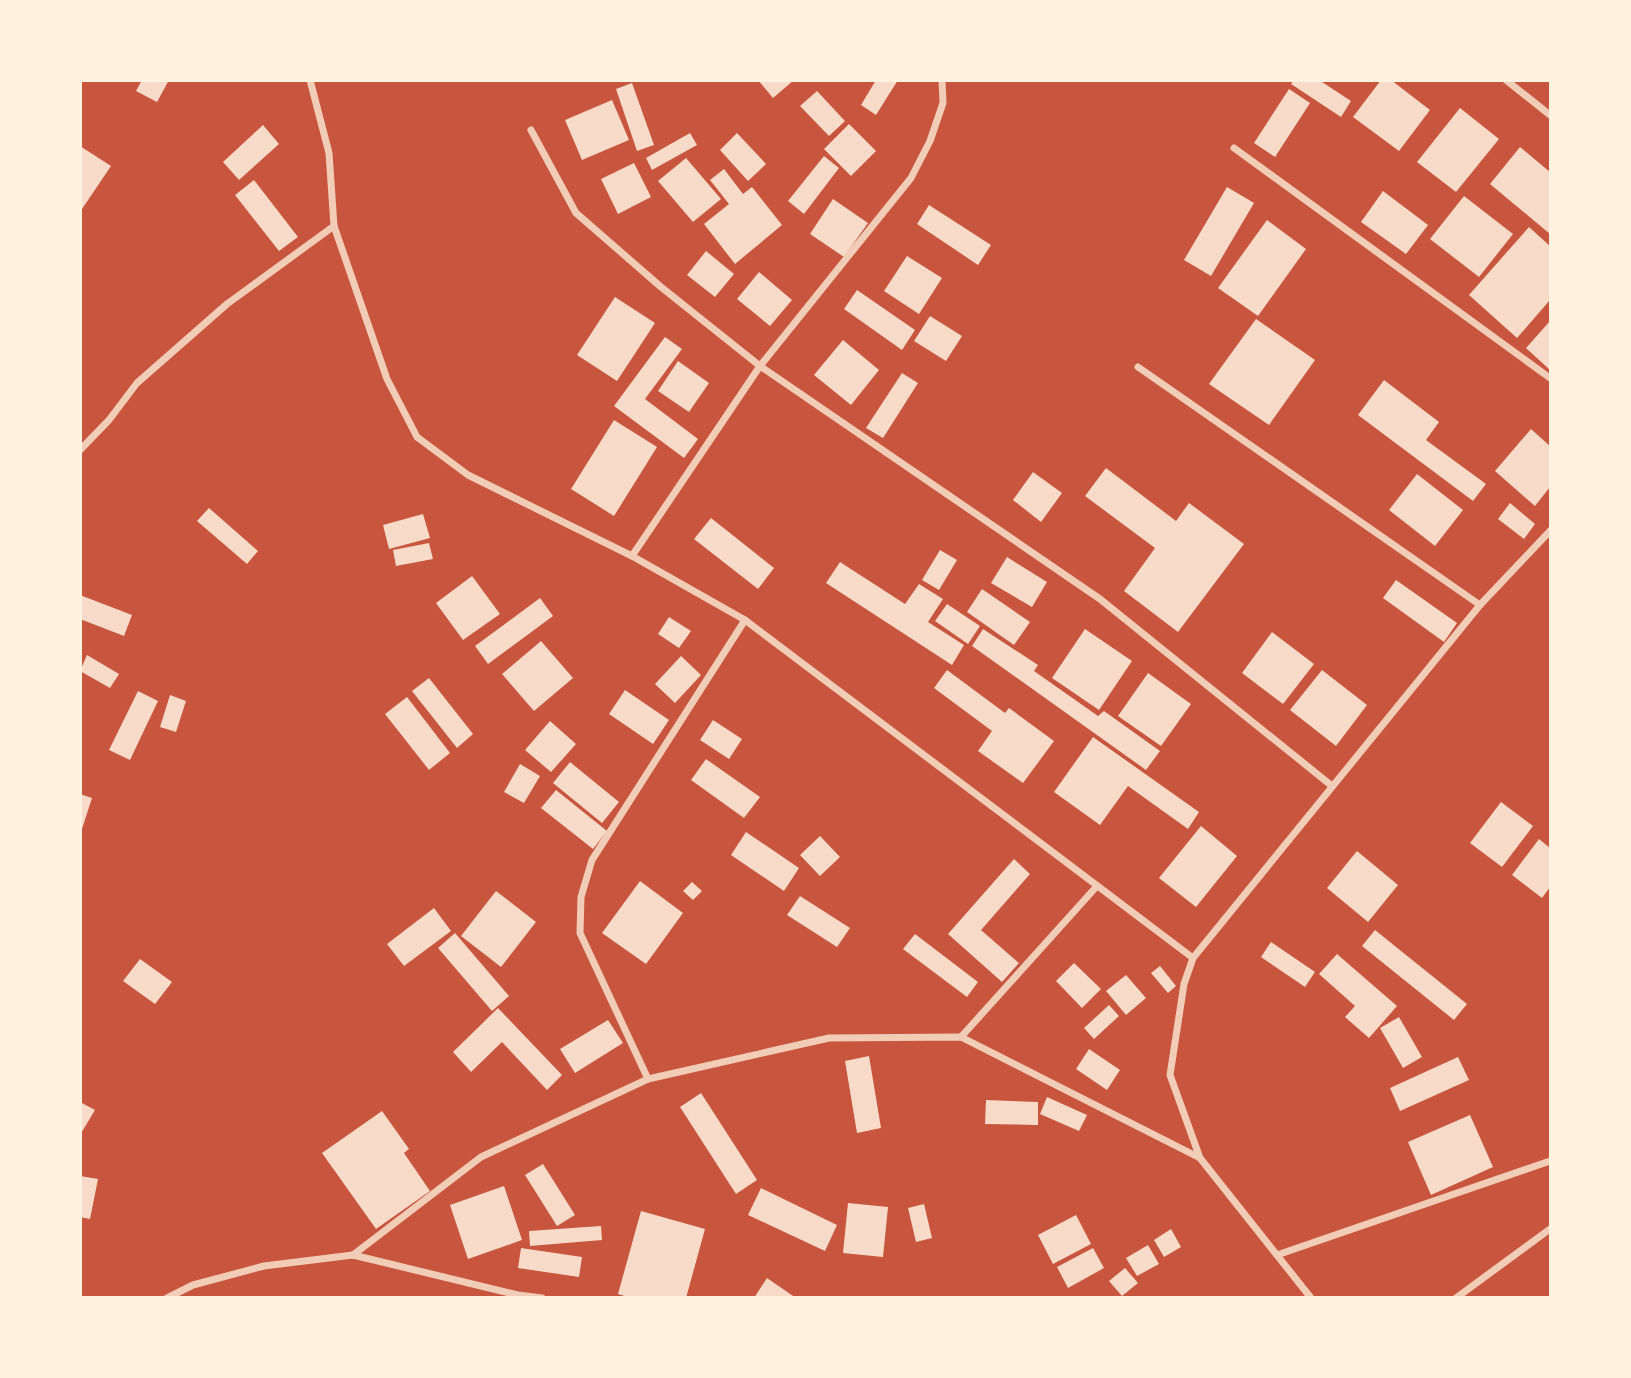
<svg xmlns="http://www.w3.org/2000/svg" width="1631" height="1378" font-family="'IBM Plex Sans',sans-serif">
<rect width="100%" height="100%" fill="#c8553d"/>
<g fill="#f7dbc8">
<polygon points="142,80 169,80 157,102 136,91"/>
<polygon points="758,80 794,80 773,98"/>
<polygon points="876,80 898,80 876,115 861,105"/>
<polygon points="1294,80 1319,80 1351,101 1341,117 1291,84"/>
<polygon points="1381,80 1391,80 1430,110 1399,151 1353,117"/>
<polygon points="632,83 654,145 637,151 616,89"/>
<polygon points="1289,89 1310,103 1275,157 1254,143"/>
<polygon points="817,91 845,121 829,136 800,106"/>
<polygon points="612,100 629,140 582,160 565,120"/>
<polygon points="1460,108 1499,139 1456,192 1417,162"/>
<polygon points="849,124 876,151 851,176 824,149"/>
<polygon points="263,125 279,144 239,180 223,162"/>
<polygon points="690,133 697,145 652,170 646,158"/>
<polygon points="737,133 766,164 748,181 720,150"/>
<polygon points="80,146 111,166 80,212"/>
<polygon points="1520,147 1550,172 1550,234 1490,184"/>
<polygon points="824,156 839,168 804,214 788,201"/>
<polygon points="686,158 721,199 693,222 658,181"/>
<polygon points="634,163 651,197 618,214 601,179"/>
<polygon points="724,169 743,194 752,187 782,225 735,264 704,224 729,204 710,180"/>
<polygon points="254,180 298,237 279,251 235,195"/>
<polygon points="1227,187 1254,203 1211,276 1184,260"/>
<polygon points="1383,191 1428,225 1406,254 1361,222"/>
<polygon points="1464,196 1513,234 1479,277 1430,239"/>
<polygon points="833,199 868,223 844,257 810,234"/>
<polygon points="929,205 991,245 978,265 917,224"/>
<polygon points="1267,220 1306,249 1258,316 1218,288"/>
<polygon points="1529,227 1550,246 1550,300 1517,338 1469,295"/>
<polygon points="706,251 734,274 715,297 687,275"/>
<polygon points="907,256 942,278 919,314 884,291"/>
<polygon points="759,272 792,300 770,326 737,299"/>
<polygon points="857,290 915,330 902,350 844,309"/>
<polygon points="615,297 655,323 617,381 577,355"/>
<polygon points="930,316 962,336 946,361 914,341"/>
<polygon points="1256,319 1315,360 1269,425 1209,384"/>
<polygon points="1550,321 1550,370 1526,348"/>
<polygon points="665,337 682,349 645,399 698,439 684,458 614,406"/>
<polygon points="843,340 879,370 851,405 814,375"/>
<polygon points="678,361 709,383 689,412 658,391"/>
<polygon points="902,373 918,383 883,438 866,428"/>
<polygon points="1384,380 1439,422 1426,440 1486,484 1473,501 1358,415"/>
<polygon points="614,420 657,447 614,516 571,489"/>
<polygon points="1531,429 1550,446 1550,487 1535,506 1495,471"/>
<polygon points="1106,468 1176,521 1189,503 1244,544 1178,632 1124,591 1155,548 1085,496"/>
<polygon points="1033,472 1062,493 1041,522 1013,500"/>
<polygon points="1417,474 1463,510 1435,546 1389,510"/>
<polygon points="1510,503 1535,524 1524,539 1498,519"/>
<polygon points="209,508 258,551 247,564 197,521"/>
<polygon points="423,514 430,538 389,549 383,525"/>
<polygon points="711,518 774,568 758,589 694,539"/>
<polygon points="429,543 433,559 396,566 393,550"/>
<polygon points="940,550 957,560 939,590 922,580"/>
<polygon points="1007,557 1047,582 1032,607 991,583"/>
<polygon points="840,562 905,604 919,584 943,599 928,622 964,645 952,665 826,583"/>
<polygon points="472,576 500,614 463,640 436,603"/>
<polygon points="1396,580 1457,623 1444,642 1383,598"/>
<polygon points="982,589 1030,622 1014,645 967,612"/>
<polygon points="80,595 132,615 124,636 80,619"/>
<polygon points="540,598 553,616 488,664 475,646"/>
<polygon points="947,604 980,626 968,644 935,621"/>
<polygon points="669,617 691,631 679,648 658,634"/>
<polygon points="983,629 1038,665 1034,671 1098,716 1104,711 1160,751 1146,770 972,646"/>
<polygon points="1085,629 1132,661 1099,710 1052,678"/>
<polygon points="1272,632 1314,664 1283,704 1242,673"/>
<polygon points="541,641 573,678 534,711 502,674"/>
<polygon points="87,655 119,674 110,688 80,671"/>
<polygon points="681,656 701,675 675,703 655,684"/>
<polygon points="947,670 1005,713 1009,708 1054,741 1023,783 978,751 992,731 934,688"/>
<polygon points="1322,670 1367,705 1336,746 1290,710"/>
<polygon points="1148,673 1191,704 1161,746 1118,716"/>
<polygon points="429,678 473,734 457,748 412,691"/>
<polygon points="625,690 669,720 653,744 609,714"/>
<polygon points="138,691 158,701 130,760 109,750"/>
<polygon points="170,695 186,701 176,732 160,727"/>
<polygon points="407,697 450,753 429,770 385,714"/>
<polygon points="713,720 742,739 729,759 700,740"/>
<polygon points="550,721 576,744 551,772 525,750"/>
<polygon points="1093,737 1199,812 1188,829 1128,786 1100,825 1054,792"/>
<polygon points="706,759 760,797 744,818 691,780"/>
<polygon points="570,762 619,802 602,823 553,783"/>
<polygon points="520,764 540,776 524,803 504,792"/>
<polygon points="556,790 607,831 593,849 541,808"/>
<polygon points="80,794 92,798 81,832 80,832"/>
<polygon points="1501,802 1533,826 1502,867 1470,843"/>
<polygon points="1201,826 1237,856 1196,907 1159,878"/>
<polygon points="746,832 799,868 784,891 731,855"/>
<polygon points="820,836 840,857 820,876 800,855"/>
<polygon points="1539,839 1550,848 1550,887 1542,898 1512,875"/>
<polygon points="1357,851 1398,885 1368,922 1327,888"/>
<polygon points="1014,859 1030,874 981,930 1019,963 1002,982 948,934"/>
<polygon points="640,881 683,913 646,964 602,933"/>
<polygon points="692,882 702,891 693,900 683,891"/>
<polygon points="496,891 536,922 501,967 461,936"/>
<polygon points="800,896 850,928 837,947 787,915"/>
<polygon points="434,908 451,931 404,966 387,944"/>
<polygon points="1375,930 1467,1004 1454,1020 1362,946"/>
<polygon points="455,933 509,996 492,1011 438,948"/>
<polygon points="915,934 978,982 967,997 903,949"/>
<polygon points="1271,942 1315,972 1305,987 1261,957"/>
<polygon points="1337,954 1397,1006 1369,1038 1345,1017 1355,1006 1319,974"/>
<polygon points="140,959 172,982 155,1004 123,981"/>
<polygon points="1074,963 1101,989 1082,1008 1056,981"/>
<polygon points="1160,966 1176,986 1168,993 1151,973"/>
<polygon points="1126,975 1146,998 1126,1015 1106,991"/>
<polygon points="1109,1005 1119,1016 1094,1039 1084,1028"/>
<polygon points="498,1008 562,1075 547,1090 502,1042 471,1072 453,1052"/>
<polygon points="1399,1017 1422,1057 1403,1068 1380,1028"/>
<polygon points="608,1020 623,1043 575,1073 560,1049"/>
<polygon points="1089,1049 1120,1070 1107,1090 1076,1069"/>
<polygon points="869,1056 881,1128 857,1133 845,1061"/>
<polygon points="1458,1057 1469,1080 1400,1111 1390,1088"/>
<polygon points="701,1093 757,1180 736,1194 680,1107"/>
<polygon points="1047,1097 1087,1115 1079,1131 1040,1114"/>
<polygon points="986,1100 1038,1102 1038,1125 985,1124"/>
<polygon points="80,1102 95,1110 80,1135"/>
<polygon points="382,1111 409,1149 404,1153 430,1191 376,1229 322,1153"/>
<polygon points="1470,1115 1493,1167 1431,1195 1408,1142"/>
<polygon points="543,1164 575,1215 557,1226 525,1175"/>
<polygon points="80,1176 98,1179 90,1219 80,1217"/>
<polygon points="504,1186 522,1240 468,1259 450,1205"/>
<polygon points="761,1188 837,1225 825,1251 748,1215"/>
<polygon points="848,1203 888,1207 883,1257 843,1253"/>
<polygon points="924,1204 932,1238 916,1242 908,1208"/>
<polygon points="641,1211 705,1229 686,1298 631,1298 618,1294"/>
<polygon points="1076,1215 1091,1244 1053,1264 1038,1235"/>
<polygon points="601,1226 602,1240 530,1246 529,1231"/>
<polygon points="1171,1229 1181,1247 1164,1257 1154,1240"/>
<polygon points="1148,1245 1159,1264 1137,1276 1126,1258"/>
<polygon points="521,1248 582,1257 579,1277 518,1268"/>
<polygon points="1093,1248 1104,1268 1068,1288 1057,1267"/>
<polygon points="1125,1268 1138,1283 1122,1296 1109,1281"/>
<polygon points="767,1278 796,1298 754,1298"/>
</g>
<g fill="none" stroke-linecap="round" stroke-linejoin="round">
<g stroke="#f1ccb7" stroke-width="7">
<polyline points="310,80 329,153 334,226 387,379 417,437 468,475 632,556 745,620 1193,958"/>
<polyline points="1506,80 1550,115"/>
<polyline points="531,130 576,213 661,287 760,366 1100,599 1332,786"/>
<polyline points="1234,148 1550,378"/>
<polyline points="1138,367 1480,605"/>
<polyline points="80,450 109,420 137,383 227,304 334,226"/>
<polyline points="632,556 760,366 911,178 930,141 943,103 942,80"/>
<polyline points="961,1037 1097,886"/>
<polyline points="648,1079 580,933 581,897 592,860 745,620"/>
<polyline points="353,1255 481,1157 648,1079 829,1038 961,1037 1200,1158"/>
<polyline points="1277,1255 1550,1161"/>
<polyline points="167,1298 193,1285 264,1266 353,1255 518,1295 542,1298"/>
<polyline points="1311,1298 1200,1158 1170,1075 1184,984 1193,958 1480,605 1550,531"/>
<polyline points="1456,1298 1550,1229"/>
</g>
</g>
<rect width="1631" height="1378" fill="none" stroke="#fff3e0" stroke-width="164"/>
</svg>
